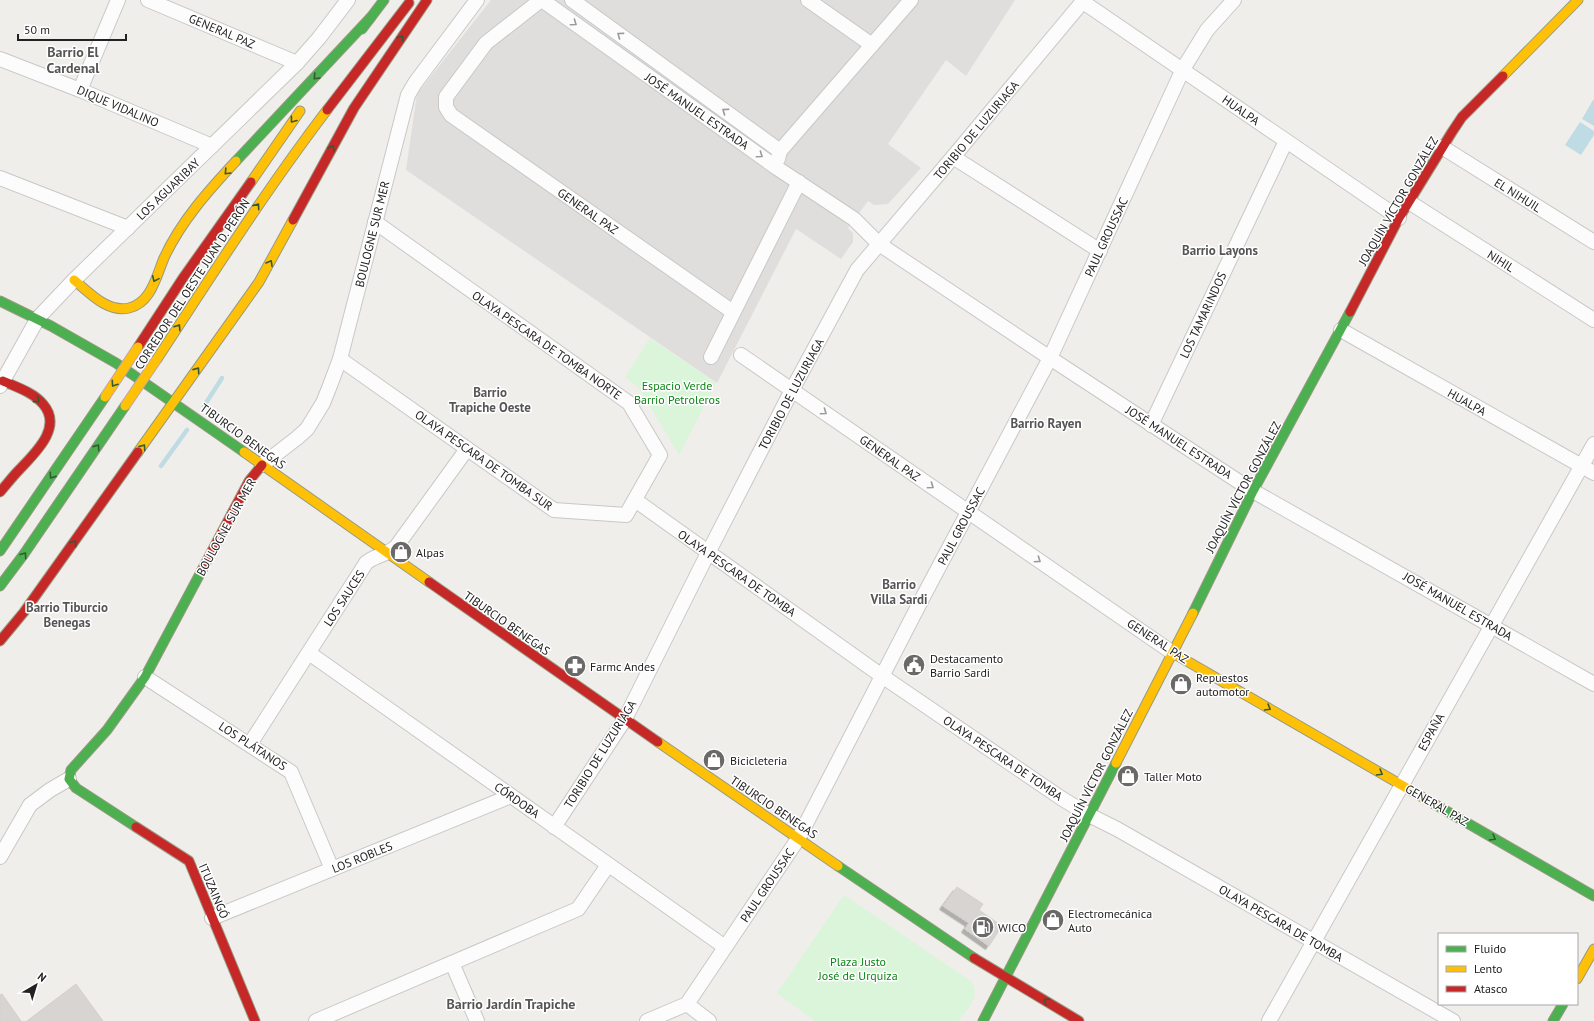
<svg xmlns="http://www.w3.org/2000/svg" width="1594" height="1021" font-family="'PT Sans',sans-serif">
<defs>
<filter id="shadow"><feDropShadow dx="-3.5" dy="3.5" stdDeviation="0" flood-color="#0004"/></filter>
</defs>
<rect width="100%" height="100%" fill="#f0eeeb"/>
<polygon fill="#dfdedc" points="491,0 1015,0 966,76 946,60 888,144 921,168 888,204 874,205 868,201 848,228 853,233 853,242 841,259 796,229 717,383 406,170 417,94"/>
<g fill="#daf5da">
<polygon points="650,338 716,383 679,455 639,388 625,377"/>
<path d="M 844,895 L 972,982 C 980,998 968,1008 958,1021 L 815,1021 L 777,993 Z"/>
</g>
<g fill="#bfdbe3">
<polygon points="1593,100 1594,100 1594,126 1582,119"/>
<polygon points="1580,122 1594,131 1594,135 1581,155 1565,145"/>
</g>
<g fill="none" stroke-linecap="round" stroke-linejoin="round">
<g stroke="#bfdbe3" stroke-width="4.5">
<polyline points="204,406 222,378"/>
<polyline points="161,466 187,430"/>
</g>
</g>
<g fill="#d7d4d2" stroke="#d3d0cc" filter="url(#shadow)">
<polygon points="957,887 983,904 979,910 1002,926 989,946 965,929 969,923 943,906"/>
<polygon points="76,984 103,1021 27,1021"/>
<polygon points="2,994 21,1021 0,1021 0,995"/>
</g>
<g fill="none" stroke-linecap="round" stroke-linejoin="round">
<g stroke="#c9c8c7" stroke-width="16">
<g id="street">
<polyline points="148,0 297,63"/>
<polyline points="541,0 486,43 446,97 446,107 451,115 733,312"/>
<polyline points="542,0 777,168 854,219 879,244 1050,358 1253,491 1594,684"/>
<polyline points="572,0 780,151"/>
<polyline points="808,0 872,45"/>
<polyline points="1083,2 1399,218"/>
<polyline points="0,59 80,90 212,146"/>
<polyline points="80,90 118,0"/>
<polyline points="1442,147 1594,242"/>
<polyline points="953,157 1100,251"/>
<polyline points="778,159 780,151 911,0"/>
<polyline points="0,178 128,228"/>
<polyline points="1409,202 1594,320"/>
<polyline points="1341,330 1594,473"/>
<polyline points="741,355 1173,653"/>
<polyline points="711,357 799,182"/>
<polyline points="340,359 554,510 626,515 660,455 629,403 375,222"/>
<polyline points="0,386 38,318 74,280 297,63 319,38 348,0"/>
<polyline points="1151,425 1286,141"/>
<polyline points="262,465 297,438 307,429 323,403 329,388 340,359 408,95 415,83 477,0"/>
<polyline points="635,500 882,676 1061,798 1089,815 1117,829 1453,1021"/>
<polyline points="309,653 725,947"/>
<polyline points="145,677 291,772 332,869"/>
<path d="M 250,744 L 366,563 C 375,555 387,555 396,547 L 467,449"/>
<polyline points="554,827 625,719 708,553 792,390 857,270 953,157 1084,0"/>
<polyline points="0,857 30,805 50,790 69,779"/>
<polyline points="212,918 511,796"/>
<polyline points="452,963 477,1021"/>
<polyline points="687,1004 709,1021"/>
<polyline points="316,1021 578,909 608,865"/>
<polyline points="647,1021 687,1004 798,839 924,595 1050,358 1183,69 1207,30 1234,0"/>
<polyline points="1269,1021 1594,444"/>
</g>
</g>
<g stroke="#999a82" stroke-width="11">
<g id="fast">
<polyline points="362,29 384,0"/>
<polyline points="236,161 371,17"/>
<polyline points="0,301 51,326 116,363 244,452"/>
<polyline points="0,551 105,397"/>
<polyline points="0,586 24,554 125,406"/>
<polyline points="1193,613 1253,491 1350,312"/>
<polyline points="1436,805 1594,896"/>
<polyline points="136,827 76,788 69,779 71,770 107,730 145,677 202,570"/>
<polyline points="838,866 974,958"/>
<polyline points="983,1021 1116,763"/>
<polyline points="1553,1021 1563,1004"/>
</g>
</g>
<g stroke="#999a82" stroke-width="11">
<g id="slow">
<polyline points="1503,76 1578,0"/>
<polyline points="251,182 300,111"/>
<path d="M 74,280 C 89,292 107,313 129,308 C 151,303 156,277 164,258 C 181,221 209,190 236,161"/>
<path d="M 157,359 C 212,275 266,190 327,110"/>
<polyline points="138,452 259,282 293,220"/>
<polyline points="244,452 429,582"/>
<polyline points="1173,653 1436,805"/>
<polyline points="658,742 838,866"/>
<polyline points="1116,763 1193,613"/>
<polyline points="1577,979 1594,949"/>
</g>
</g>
<g stroke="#999a82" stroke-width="11">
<g id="jam">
<polyline points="327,110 409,3"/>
<polyline points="293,220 354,108 427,0"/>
<polyline points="1350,312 1399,218 1452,132 1462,117 1503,76"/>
<polyline points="138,347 183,278 251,182"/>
<path d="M 0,492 C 7,484 13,476 20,469 C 36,452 63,427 43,404 C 33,392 16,387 3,381"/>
<polyline points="202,570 249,481 262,465"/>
<polyline points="429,582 658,742"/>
<polyline points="0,641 24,612 138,452"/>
<polyline points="136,827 189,861 255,1021"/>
<polyline points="974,958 1079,1021"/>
</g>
</g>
<use href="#street" stroke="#fdfcfc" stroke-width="14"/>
<use href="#fast" stroke="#4caf50" stroke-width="9"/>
<use href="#slow" stroke="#ffc107" stroke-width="9"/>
<use href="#jam" stroke="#c62828" stroke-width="9"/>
<g stroke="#c5a2ac" stroke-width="11" stroke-linecap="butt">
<g id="slow-bridge">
<polyline points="105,397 138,347"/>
<polyline points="125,406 157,359"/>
</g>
</g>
<use href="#slow-bridge" stroke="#ffc107" stroke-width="9"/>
</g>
<defs><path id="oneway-chevron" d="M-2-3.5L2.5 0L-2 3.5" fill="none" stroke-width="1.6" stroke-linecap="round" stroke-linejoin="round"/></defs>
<g stroke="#9a9a9a">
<use href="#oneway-chevron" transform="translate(574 23) rotate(35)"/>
<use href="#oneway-chevron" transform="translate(620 35) rotate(-144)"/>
<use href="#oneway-chevron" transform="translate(725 111) rotate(-144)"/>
<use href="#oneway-chevron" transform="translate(760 155) rotate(35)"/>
<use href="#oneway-chevron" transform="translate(824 412) rotate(35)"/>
<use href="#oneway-chevron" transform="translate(931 486) rotate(35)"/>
<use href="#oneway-chevron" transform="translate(1038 560) rotate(34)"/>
</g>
<g stroke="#335a34">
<use href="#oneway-chevron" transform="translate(401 38) rotate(-56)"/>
<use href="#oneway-chevron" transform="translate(316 77) rotate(133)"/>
<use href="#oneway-chevron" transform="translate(293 120) rotate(127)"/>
<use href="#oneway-chevron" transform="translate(332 148) rotate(-61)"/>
<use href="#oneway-chevron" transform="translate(227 172) rotate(134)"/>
<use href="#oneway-chevron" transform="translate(257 206) rotate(-55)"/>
<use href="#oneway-chevron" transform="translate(270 263) rotate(-60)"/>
<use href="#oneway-chevron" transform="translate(155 279) rotate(114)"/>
<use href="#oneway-chevron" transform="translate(178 327) rotate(-57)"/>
<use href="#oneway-chevron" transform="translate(197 370) rotate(-55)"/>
<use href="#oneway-chevron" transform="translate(114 384) rotate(124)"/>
<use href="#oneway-chevron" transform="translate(37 400) rotate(36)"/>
<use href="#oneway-chevron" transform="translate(97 447) rotate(-55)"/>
<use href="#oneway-chevron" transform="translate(143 447) rotate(-55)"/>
<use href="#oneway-chevron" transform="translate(52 476) rotate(125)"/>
<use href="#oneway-chevron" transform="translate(74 543) rotate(-54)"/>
<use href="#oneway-chevron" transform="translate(24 555) rotate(-54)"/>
<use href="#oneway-chevron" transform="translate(1268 708) rotate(30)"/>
<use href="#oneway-chevron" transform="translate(1380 773) rotate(30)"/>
<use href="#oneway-chevron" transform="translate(1493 838) rotate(30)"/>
<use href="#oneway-chevron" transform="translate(1046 1001) rotate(-150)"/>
</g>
<defs>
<g id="shop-disc" transform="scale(1.15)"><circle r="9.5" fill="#6a6968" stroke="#fff"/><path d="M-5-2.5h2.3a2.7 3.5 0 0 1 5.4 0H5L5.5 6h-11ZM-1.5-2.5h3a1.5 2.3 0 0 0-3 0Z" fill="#fff"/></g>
<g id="civic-disc" transform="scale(1.15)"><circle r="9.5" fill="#6a6968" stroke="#fff"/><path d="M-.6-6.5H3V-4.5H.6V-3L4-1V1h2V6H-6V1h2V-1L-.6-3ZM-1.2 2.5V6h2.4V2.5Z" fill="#fff"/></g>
<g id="pharmacy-disc" transform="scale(1.15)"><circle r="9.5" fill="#6a6968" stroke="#fff"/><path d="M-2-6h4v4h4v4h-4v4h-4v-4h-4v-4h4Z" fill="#fff"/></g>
<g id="fuel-disc" transform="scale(1.15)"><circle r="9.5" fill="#6a6968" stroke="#fff"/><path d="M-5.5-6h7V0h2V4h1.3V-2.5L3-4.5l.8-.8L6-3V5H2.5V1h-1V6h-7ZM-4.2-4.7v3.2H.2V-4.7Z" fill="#fff"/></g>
</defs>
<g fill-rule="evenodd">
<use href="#shop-disc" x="401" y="552"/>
<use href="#civic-disc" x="914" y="665"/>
<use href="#pharmacy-disc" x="575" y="666"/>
<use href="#shop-disc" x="1181" y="684"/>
<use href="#shop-disc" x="714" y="760"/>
<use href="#shop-disc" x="1128" y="776"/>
<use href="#shop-disc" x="1053" y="920"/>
<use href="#fuel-disc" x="983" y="927"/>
</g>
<g text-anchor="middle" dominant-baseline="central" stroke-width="3" stroke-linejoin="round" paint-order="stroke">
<g font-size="12" fill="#222" stroke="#fff">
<text transform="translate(222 31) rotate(23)">GENERAL PAZ</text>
<text transform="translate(118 106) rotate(23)">DIQUE VIDALINO</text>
<text transform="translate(1241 110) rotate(35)">HUALPA</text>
<text transform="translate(697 111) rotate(35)">JOSÉ MANUEL ESTRADA</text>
<text transform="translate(976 130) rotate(-50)">TORIBIO DE LUZURIAGA</text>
<text transform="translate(168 189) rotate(-44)">LOS AGUARIBAY</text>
<text transform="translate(1518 195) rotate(32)">EL NIHUIL</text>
<text transform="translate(1398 201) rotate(-60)">JOAQUÍN VÍCTOR GONZÁLEZ</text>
<text transform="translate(588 211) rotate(35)">GENERAL PAZ</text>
<text transform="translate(372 234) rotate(-76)">BOULOGNE SUR MER</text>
<text transform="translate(1106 237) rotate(-65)">PAUL GROUSSAC</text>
<text transform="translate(1501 261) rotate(32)">NIHIL</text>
<text transform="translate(192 284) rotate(-57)">CORREDOR DEL OESTE JUAN D. PERÓN</text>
<text transform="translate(1203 315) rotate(-65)">LOS TAMARINDOS</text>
<text transform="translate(547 345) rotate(35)">OLAYA PESCARA DE TOMBA NORTE</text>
<text transform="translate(791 394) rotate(-62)">TORIBIO DE LUZURIAGA</text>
<text transform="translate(1467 402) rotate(29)">HUALPA</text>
<text transform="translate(243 436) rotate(36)">TIBURCIO BENEGAS</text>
<text transform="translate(1179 442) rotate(33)">JOSÉ MANUEL ESTRADA</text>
<text transform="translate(890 458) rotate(35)">GENERAL PAZ</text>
<text transform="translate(484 460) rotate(35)">OLAYA PESCARA DE TOMBA SUR</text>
<text transform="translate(1243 487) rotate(-62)">JOAQUÍN VÍCTOR GONZÁLEZ</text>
<text transform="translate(961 526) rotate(-62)">PAUL GROUSSAC</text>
<text transform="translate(226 527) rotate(-61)">BOULOGNE SUR MER</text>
<text transform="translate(737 573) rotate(35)">OLAYA PESCARA DE TOMBA</text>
<text transform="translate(344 598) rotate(-57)">LOS SAUCES</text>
<text transform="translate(1458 606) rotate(30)">JOSÉ MANUEL ESTRADA</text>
<text transform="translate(507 623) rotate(35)">TIBURCIO BENEGAS</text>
<text transform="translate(1158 641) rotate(33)">GENERAL PAZ</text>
<text transform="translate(1431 732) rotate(-61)">ESPAÑA</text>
<text transform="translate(253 746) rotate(33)">LOS PLÁTANOS</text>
<text transform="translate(600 754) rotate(-58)">TORIBIO DE LUZURIAGA</text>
<text transform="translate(1003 758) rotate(34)">OLAYA PESCARA DE TOMBA</text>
<text transform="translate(1096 775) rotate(-63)">JOAQUÍN VÍCTOR GONZÁLEZ</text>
<text transform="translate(517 800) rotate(35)">CÓRDOBA</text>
<text transform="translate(1437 805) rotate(30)">GENERAL PAZ</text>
<text transform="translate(774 807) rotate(34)">TIBURCIO BENEGAS</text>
<text transform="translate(362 857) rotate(-22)">LOS ROBLES</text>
<text transform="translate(767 885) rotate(-56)">PAUL GROUSSAC</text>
<text transform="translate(214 891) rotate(67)">ITUZAINGÓ</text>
<text transform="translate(1281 923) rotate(30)">OLAYA PESCARA DE TOMBA</text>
</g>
<g font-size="12" fill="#0c8416" stroke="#fff">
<text x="677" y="385">Espacio Verde<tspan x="677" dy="14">Barrio Petroleros</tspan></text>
<text x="858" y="961">Plaza Justo<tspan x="858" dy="14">José de Urquiza</tspan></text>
</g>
<g font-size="12" fill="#222" stroke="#fff" text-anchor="start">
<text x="416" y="552">Alpas</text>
<text x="930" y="658">Destacamento<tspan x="930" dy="14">Barrio Sardi</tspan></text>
<text x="590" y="666">Farmc Andes</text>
<text x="1196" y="677">Repuestos<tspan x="1196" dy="14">automotor</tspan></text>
<text x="730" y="760">Bicicleteria</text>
<text x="1144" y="776">Taller Moto</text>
<text x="1068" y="913">Electromecánica<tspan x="1068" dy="14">Auto</tspan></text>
<text x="998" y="927">WICO</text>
</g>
<g font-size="13" font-weight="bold" fill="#555" stroke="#fff">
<text x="1220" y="250">Barrio Layons</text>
<text x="490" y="392">Barrio<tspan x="490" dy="15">Trapiche Oeste</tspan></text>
<text x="1046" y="423">Barrio Rayen</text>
<text x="899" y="584">Barrio<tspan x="899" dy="15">Villa Sardi</tspan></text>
<text x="67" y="607">Barrio Tiburcio<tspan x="67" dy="15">Benegas</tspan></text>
</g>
<g font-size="14" font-weight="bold" fill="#555" stroke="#fff">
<text x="73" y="52">Barrio El<tspan x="73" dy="16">Cardenal</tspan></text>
<text x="511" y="1004">Barrio Jardín Trapiche</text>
</g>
</g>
<rect x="1438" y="933" width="140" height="72" fill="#ffffff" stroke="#a7a7a7"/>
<rect x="1446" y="946" width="20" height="6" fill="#4caf50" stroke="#a7a7a7"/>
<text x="1474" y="953" font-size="12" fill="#222222">Fluido</text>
<rect x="1446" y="966" width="20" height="6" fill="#ffc107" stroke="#a7a7a7"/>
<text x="1474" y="973" font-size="12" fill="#222222">Lento</text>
<rect x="1446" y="986" width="20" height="6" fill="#c62828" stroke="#a7a7a7"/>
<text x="1474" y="993" font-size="12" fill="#222222">Atasco</text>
<g transform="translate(36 985) rotate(38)" stroke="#ffffff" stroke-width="3" paint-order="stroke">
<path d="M0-3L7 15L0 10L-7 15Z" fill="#222222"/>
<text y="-6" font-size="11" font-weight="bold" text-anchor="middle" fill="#222222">N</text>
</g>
<path d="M18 34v6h108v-6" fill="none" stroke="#222222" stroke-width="2"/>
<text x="24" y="34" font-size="12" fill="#222222" stroke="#ffffff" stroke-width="3" paint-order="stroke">50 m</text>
</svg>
